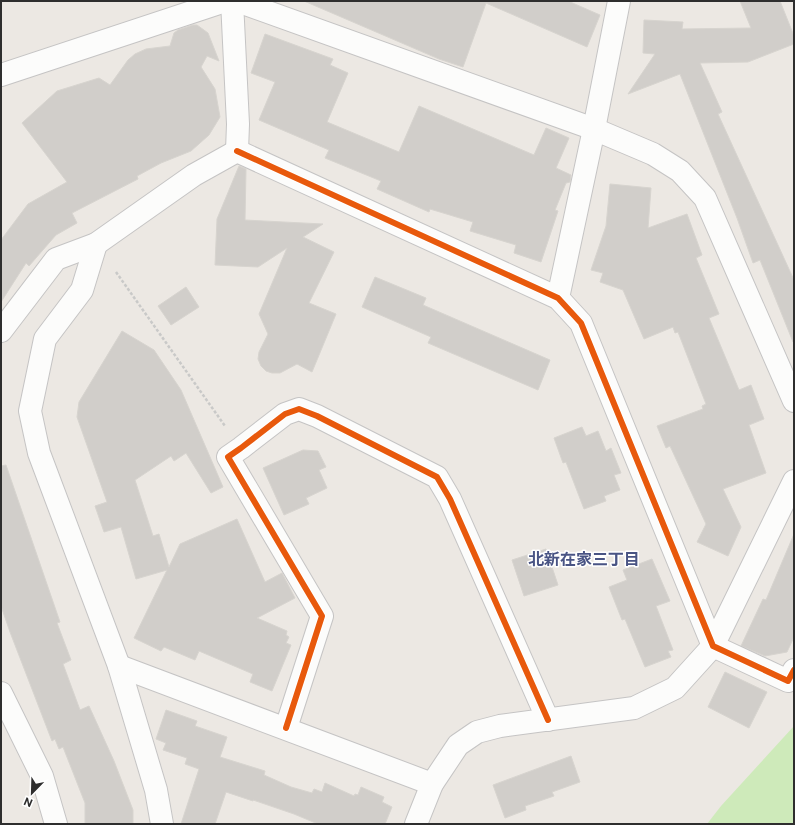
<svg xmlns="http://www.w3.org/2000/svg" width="795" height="825" font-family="Commissioner,'Noto Sans JP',sans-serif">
<rect width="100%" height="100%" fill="#ece8e3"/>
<polygon fill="#ceeaba" points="794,726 794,824 707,824 721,806"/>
<g fill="#d1ceca" stroke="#d7d4cf">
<polygon points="304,1 568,1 600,15 587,47 486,3 463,67 439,59"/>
<polygon points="740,1 780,1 794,36 794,44 748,62 700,63 722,112 718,114 794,280 794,342 793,342 760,260 753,263 737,218 680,74 628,94 655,54 643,53 644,20 683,22 682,29 751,28"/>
<polygon points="193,25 197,25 208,33 219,61 207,56 201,67 215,89 220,117 209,135 191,151 161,163 137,176 138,179 72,213 77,223 56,235 29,266 26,263 1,302 1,240 28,204 67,182 22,123 57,91 99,78 110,85 128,60 135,54 146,49 170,46 174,33 178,30"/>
<polygon points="265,34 333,59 330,65 348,73 327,122 394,150 399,152 419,106 534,155 546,128 569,138 556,168 571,175 570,182 566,183 555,210 558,211 541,262 514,253 516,245 470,231 473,222 430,209 429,212 377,189 381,181 325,158 329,150 259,120 275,82 251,73"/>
<polygon points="239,166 246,169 245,220 323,224 303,237 334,252 309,303 336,314 312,372 297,364 280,373 272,373 266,371 261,366 258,359 259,352 268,334 259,314 287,248 258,267 215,265 217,219"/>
<polygon points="610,184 651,188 648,228 687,214 702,255 696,258 719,314 709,318 739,390 751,385 764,419 749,425 766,473 723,489 741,527 728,556 697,542 706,524 670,446 666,448 657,426 703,409 702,406 706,404 678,332 675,333 673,327 644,339 623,290 600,282 603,273 591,270 606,226"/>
<polygon points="375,277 426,298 423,305 550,360 538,390 428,343 431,337 362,307"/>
<polygon points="186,287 199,307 171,325 158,306"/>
<polygon points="122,331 154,350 181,390 223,487 211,493 186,453 174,461 171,456 135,480 153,536 159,534 169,567 180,544 237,519 265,582 282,573 295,598 257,618 287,631 286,635 289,637 286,643 291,645 272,691 250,682 253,674 199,651 195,660 164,647 161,651 134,638 167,570 136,579 121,527 104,532 95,506 107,502 77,417 79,402"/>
<polygon points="582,427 586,436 598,431 606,451 611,448 621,473 614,475 620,490 604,496 606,501 584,509 566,462 563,463 554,438"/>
<polygon points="303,450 318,451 326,467 319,470 327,488 306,498 309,504 284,515 263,468"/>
<polygon points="6,465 60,622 57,623 71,660 63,664 80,710 89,706 114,761 133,810 133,824 85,824 85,803 63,747 59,749 55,739 52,741 10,632 1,606 1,466"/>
<polygon points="794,534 794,637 787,652 765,656 741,646 763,599 766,600"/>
<polygon points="546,549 558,585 524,596 512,560"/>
<polygon points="652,559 670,601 656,606 673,650 668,651 671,657 645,667 625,619 622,620 609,587 627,580 623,570"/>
<polygon points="725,672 767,692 749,728 708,707"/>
<polygon points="166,710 197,721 195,726 227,737 220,757 265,771 264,775 291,787 312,793 314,789 322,792 325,783 354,796 355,794 358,795 361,787 384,797 382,802 392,807 385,824 318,824 294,814 253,800 253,801 226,792 215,824 181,824 199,769 185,764 187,758 163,750 166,743 156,739"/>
<polygon points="571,756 580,782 552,792 554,796 525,806 526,810 505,818 493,785"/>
</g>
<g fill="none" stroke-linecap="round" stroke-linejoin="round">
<g stroke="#c5c4c4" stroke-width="24">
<g id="minor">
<polyline points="232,1 238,124 237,151"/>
<polyline points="237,1 594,129 653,154 680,171 705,198 794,401"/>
<polyline points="1,75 225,1"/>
<polyline points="237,151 558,298 581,323 713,646 788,681 794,670"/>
<polyline points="96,244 82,290 45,339 30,411 39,453 119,666 156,790 162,824"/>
<polyline points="558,298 594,129 619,1"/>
<polyline points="1,331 56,259 96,244 194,175 237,151"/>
<polyline points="119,666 432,784"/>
<polyline points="1,693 42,776 56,824"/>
<polyline points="286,728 322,616 228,457 241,448 285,414 299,409 317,416 437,477 450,499 548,720"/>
<polyline points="416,824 432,784 458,745 477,732 500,726 634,708 675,688 713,646 794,481"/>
</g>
</g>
<polyline stroke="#c9c9c8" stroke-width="2.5" stroke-dasharray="3 2" stroke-linecap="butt" points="116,272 225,426"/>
<use href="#minor" stroke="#fcfcfb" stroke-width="22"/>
<g stroke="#fff" stroke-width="8">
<g id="cycleway">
<polyline points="237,151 558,298 581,323 713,646 788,681 794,670"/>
<polyline points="286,728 322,616 228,457 241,448 285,414 299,409 317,416 437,477 450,499 548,720"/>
</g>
</g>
<use href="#cycleway" stroke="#e8590c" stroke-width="6"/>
</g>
<g text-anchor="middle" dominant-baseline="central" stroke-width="3" stroke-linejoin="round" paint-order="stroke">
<g font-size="16" font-weight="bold" fill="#495484" stroke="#fff">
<text x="584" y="558">北新在家三丁目</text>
</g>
</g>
<rect width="795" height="825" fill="none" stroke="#2e2e2e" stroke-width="4"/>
<g transform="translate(32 793) rotate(203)" stroke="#ffffff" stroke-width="3" paint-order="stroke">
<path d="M0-3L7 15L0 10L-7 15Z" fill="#2e2e2e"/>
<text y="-6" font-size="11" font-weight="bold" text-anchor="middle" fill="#2e2e2e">N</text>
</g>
</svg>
